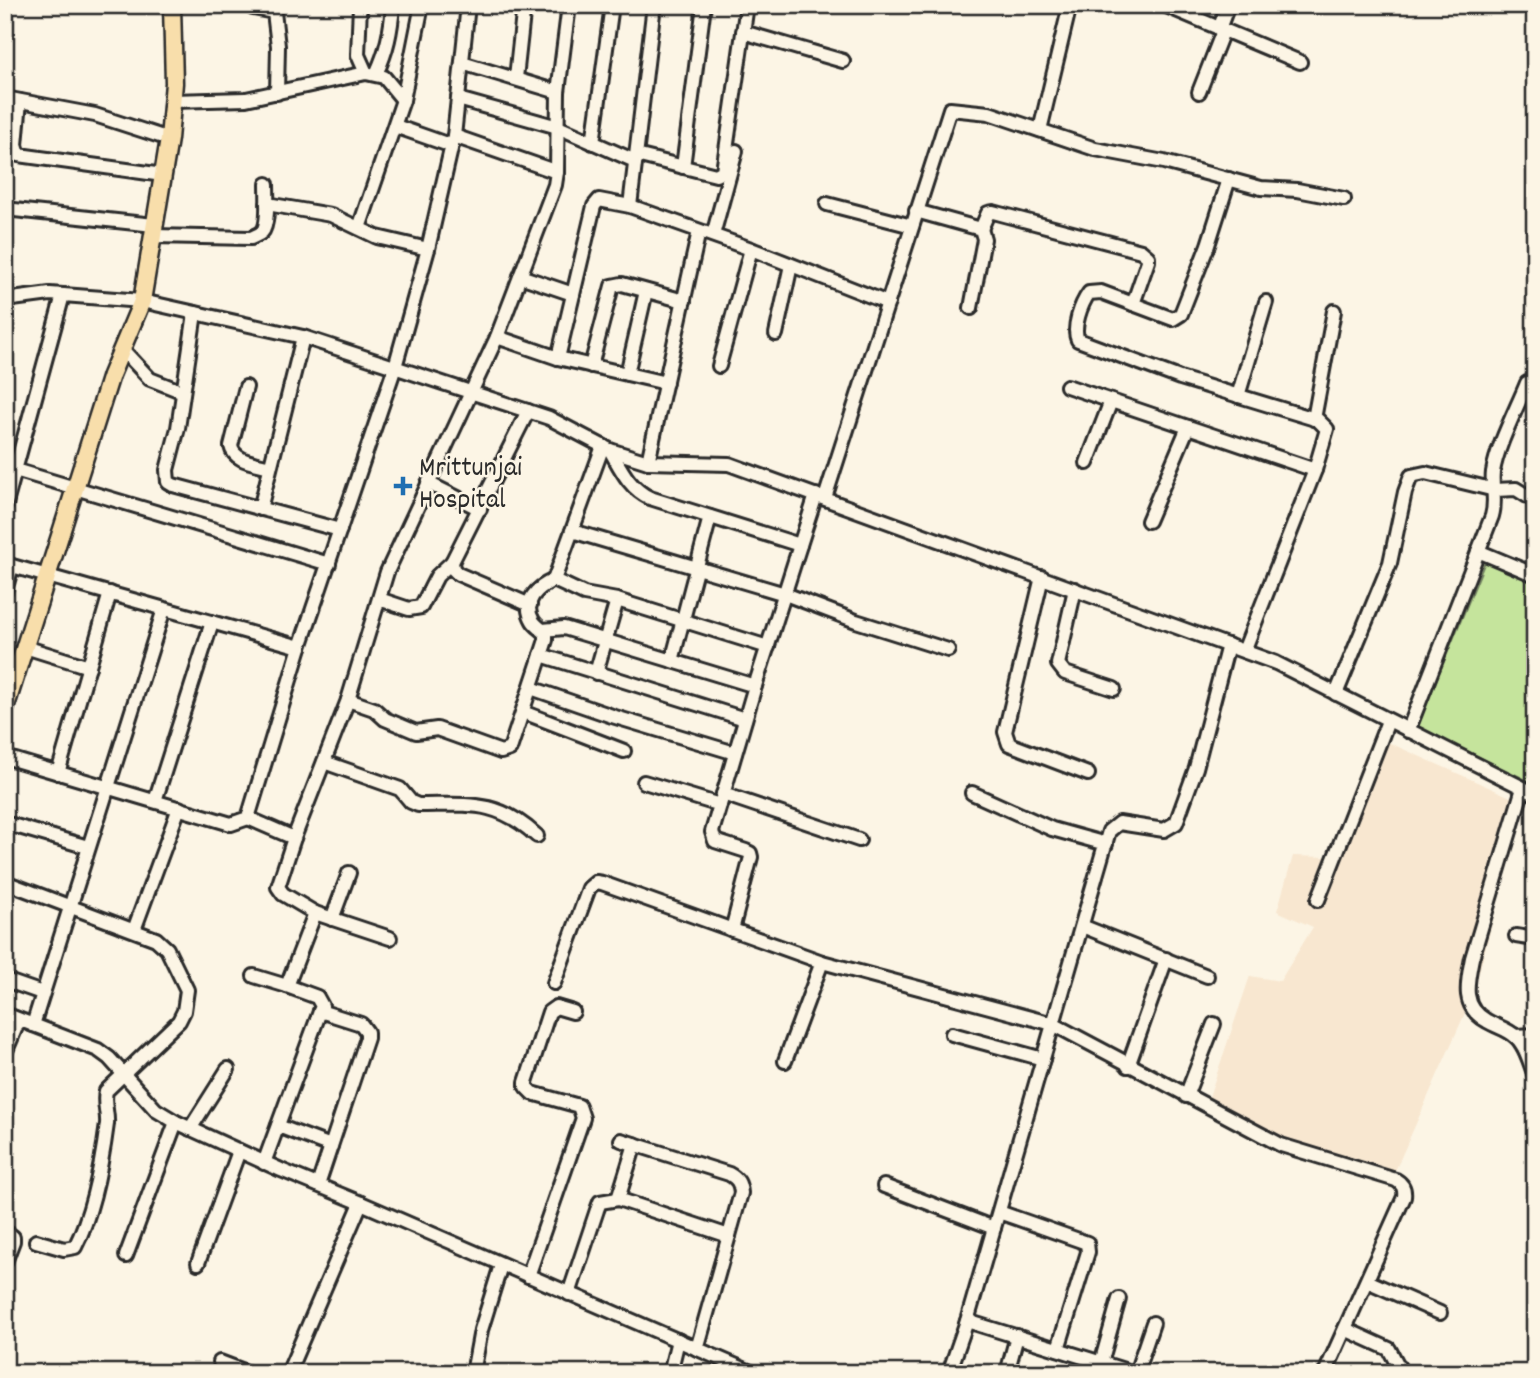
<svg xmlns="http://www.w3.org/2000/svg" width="1540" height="1378" font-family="Dekko,sans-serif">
<rect width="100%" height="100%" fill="#fcf5e5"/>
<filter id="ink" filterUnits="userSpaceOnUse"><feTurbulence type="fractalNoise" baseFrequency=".0143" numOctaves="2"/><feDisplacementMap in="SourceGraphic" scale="14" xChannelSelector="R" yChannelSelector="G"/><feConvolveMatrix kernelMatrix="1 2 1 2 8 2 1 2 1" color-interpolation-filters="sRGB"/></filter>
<g filter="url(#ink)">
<polygon fill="#f8e7d0" points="1374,736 1524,803 1473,995 1395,1171 1296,1146 1208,1100 1250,976 1280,981 1313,927 1277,911 1293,856 1327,857"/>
<polygon fill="#c5e49c" stroke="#788864" stroke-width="2" points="1486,559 1535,580 1535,784 1417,727"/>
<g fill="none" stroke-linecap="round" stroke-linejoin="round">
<g stroke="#2b2b2b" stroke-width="18">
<g id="minor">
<polyline points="249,5 253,8 274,12 278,46 277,93"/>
<polyline points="360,5 358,55 366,73"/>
<polyline points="1164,5 1300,62"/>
<polyline points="1219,29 1228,5"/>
<polyline points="743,32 843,61"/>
<polyline points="462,63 558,92"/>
<path d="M 376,74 C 387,51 391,31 393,5"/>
<polyline points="516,78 524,5"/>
<polyline points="1199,92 1223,31"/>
<polyline points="5,98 95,115 169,139"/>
<polyline points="458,99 558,127 635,161"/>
<polyline points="20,101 16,145 19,155 163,175"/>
<polyline points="172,101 246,99 366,73 384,77 403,100"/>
<polyline points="395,126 452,146"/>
<polyline points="1040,130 1070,5"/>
<polyline points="454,136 557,172"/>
<polyline points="593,143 612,5"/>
<polyline points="636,155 716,175 723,171 747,5"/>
<polyline points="683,167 704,5"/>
<polyline points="267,204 331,215 377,237 428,249"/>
<polyline points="827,204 912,226"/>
<polyline points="630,206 654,5"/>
<polyline points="5,209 154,225"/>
<polyline points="916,211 981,229 984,239 971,308"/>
<polyline points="359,228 403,100 422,5"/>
<polyline points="981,229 988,213 993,212 1141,251 1148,257 1148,261 1133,304 1173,319 1181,314 1208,245 1229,179"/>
<polyline points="713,235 736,151"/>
<path d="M 153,236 L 251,238 C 254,236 259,235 262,232 C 269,225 267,194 267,184"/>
<polyline points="520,276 573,294"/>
<polyline points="5,300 50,294 142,301 303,337 549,418 610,450 648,462 729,464 1276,663 1535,794"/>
<path d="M 1133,304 L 1101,292 L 1089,293 C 1081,304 1072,328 1078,340 L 1180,378 L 1318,420 L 1327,429 L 1315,470"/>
<polyline points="195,313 178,428 167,470 168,482 173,485 340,530"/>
<polyline points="776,334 791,265"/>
<polyline points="497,337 558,358 594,206 599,200 630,206 751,249 888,303"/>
<polyline points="122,349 150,379 183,392"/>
<polyline points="558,358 666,383"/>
<polyline points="591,366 612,286 622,284 684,301"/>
<polyline points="719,366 751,249"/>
<polyline points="627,374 646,291"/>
<polyline points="1067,386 1315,470 1244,651"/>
<path d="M 246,387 L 231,446 C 234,462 257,463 270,467"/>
<polyline points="1238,396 1266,302"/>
<polyline points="528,411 452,562 453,569 458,574 530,605"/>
<polyline points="1314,419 1334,311"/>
<polyline points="603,446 554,580 584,594 617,600 768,647"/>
<path d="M 610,450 C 621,469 629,488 650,498 L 800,545"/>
<polyline points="648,462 699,231"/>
<polyline points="1087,463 1111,401"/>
<polyline points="5,467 329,564"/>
<polyline points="428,483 480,509"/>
<polyline points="825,498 950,109 989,113 1095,149 1164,162 1261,188 1297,190 1344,199"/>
<polyline points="5,507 63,295"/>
<polyline points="260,509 303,337"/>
<polyline points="1148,521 1188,427"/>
<polyline points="572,531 785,594 856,621 948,650"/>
<polyline points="1478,551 1535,575"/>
<polyline points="5,564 300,647"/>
<polyline points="1042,577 1005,732 1009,744 1088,774"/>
<polyline points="1075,589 1058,664 1065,673 1114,689"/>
<polyline points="5,591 12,566"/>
<polyline points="379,599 409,609 421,607 437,576 452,562"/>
<polyline points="543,630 564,628 755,686"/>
<polyline points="25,647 89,667"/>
<polyline points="541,655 745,719"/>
<polyline points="672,661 710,517"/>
<polyline points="596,673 617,600"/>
<polyline points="531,688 612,716 735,753"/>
<polyline points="1336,694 1390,563 1405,492 1411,476 1425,473 1495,490 1516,489 1535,501"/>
<path d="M 348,700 L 374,709 L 385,719 L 416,732 L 437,729 L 501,752 L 510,749 L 546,640 L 546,634 C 542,629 536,626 533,621 C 521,601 538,587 554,580"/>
<polyline points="523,712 624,751"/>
<path d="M 1408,731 L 1492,516 C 1497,499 1491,487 1493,472 C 1497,446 1517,408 1527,383"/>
<polyline points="5,757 231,824 248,818 300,647 395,367 428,249 454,136 468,5"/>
<path d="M 324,762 L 400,789 L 411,802 L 418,805 C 469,805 497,799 537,836"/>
<polyline points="58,773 110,593"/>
<polyline points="644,782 720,805"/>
<path d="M 1523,788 L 1472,958 C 1467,983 1461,1007 1487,1021 C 1497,1027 1508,1029 1516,1037 C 1526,1046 1530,1063 1535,1076"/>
<polyline points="972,793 1052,829 1106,844"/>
<polyline points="723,794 859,840"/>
<polyline points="155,801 212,622"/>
<polyline points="248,818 294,838 278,887 283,894 315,913 287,986 317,997 322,1006 264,1163"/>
<polyline points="5,823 88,847"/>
<polyline points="294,838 348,700 387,572 497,337 555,185 557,172 558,92 569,5"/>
<path d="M 5,882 L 156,939 L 167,949 L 187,990 L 184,1011 L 179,1021 L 106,1091 C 103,1103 108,1113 107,1124 C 102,1162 93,1212 75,1247 L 64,1249 L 36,1241"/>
<polyline points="1318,900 1388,721"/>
<polyline points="315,913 390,938"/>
<polyline points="332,919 349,873"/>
<polyline points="1082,926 1207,976"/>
<polyline points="134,930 179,808"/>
<polyline points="732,930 751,857 750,853 746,851 715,841 712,832 755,686 816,495"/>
<polyline points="1516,936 1535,939"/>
<polyline points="254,976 287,986"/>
<polyline points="5,980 42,993"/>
<path d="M 554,983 L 589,888 L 596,882 L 602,883 L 822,962 L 1053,1024 L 1281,1145 L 1396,1180 C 1403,1184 1405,1189 1404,1197 L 1325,1373"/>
<polyline points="5,1014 98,1050 109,1058 156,1110 176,1122 281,1170 361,1203 753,1373"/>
<polyline points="33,1025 164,609"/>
<polyline points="952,1034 1043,1059"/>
<polyline points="1515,1036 1535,1035"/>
<polyline points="5,1053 19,1020"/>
<polyline points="785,1061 822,962"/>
<polyline points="1128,1066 1166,959"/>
<polyline points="1186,1096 1214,1024"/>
<polyline points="278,1126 331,1146"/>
<polyline points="190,1129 228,1069"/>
<path d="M 621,1140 L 729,1174 C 738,1179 740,1183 741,1193 L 697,1349"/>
<polyline points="318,1185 367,1038 367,1032 361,1024 320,1011"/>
<polyline points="884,1186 994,1228"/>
<polyline points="618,1199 635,1144"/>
<polyline points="999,1212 1087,1243 1088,1252 1058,1349"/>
<polyline points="5,1231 13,1237 13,1241 5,1262"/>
<polyline points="126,1256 176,1122"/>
<polyline points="198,1263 239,1151"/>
<polyline points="528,1276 583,1118 579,1106 532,1093 526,1087 526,1082 549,1012 556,1007 573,1012"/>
<polyline points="1367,1281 1440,1313"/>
<polyline points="569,1294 597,1210 600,1202 618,1199 729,1236"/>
<polyline points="967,1321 1134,1373"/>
<polyline points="1345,1329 1389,1349 1402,1373"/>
<polyline points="220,1362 249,1373"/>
<polyline points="1101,1363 1119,1299"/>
<polyline points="288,1373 361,1203"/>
<polyline points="473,1373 481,1330 501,1265"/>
<polyline points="670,1373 678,1340"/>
<polyline points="949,1373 967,1321 1109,831 1119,823 1164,830 1176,823 1196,768 1228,645"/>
<polyline points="1007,1373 1017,1336"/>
<polyline points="1136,1373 1153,1323"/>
</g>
</g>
<g stroke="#2b2b2b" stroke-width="21">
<polyline id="major" points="5,709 111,375 142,301 169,139 174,83 172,5"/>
</g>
<use href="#minor" stroke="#fcf5e5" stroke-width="12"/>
<use href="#major" stroke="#f8deab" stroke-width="16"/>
</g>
</g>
<path fill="#1f6fb2" stroke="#fcf5e5" stroke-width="2.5" d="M399.5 475.5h7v7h7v7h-7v7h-7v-7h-7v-7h7z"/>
<g text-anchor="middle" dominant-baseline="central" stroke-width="5" stroke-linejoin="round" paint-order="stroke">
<g font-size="28" fill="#2b2b2b" stroke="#fcf5e5" text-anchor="start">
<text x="419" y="470">Mrittunjai<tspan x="419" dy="32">Hospital</tspan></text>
</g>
</g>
<rect width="1540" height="1378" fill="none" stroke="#fcf5e5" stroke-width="28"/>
<rect x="14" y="14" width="1512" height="1350" fill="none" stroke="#2b2b2b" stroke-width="2.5" filter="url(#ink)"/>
</svg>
